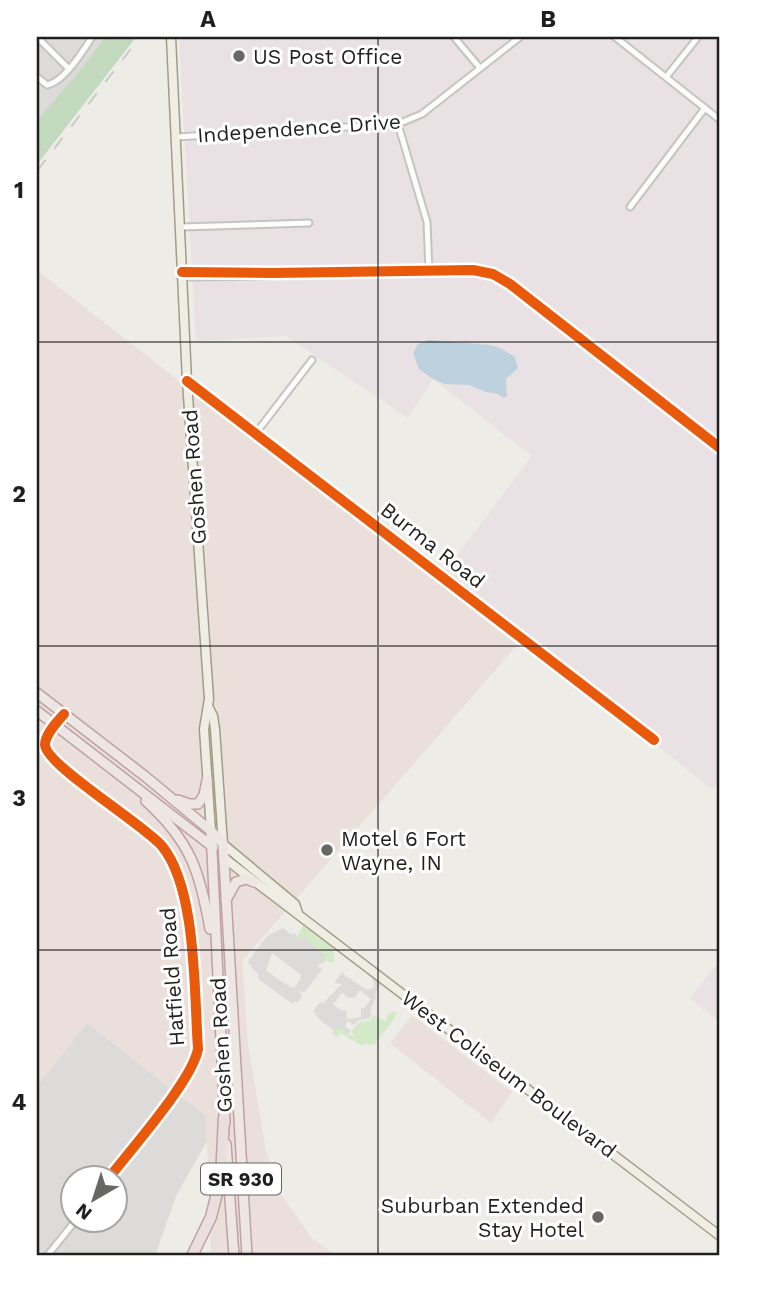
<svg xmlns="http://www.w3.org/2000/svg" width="757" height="1293" font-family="'Work Sans',sans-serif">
<rect width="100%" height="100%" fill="#edece7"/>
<g fill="#dcdbd9" fill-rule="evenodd">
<polygon points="37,37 136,37 37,165"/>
<path d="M 283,928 L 291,934 L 295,933 L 300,941 L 301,937 L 304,938 L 324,954 L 325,960 L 323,964 L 320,963 L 318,967 L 322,968 L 321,971 L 305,992 L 299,991 L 302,996 L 297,1003 L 294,1001 L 294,1005 L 258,979 L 258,974 L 251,967 L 252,965 L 248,964 L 249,960 L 267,936 ZM 272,953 L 300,974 L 301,978 L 295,987 L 293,988 L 282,982 L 266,970 Z"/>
<path d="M 344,970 L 343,974 L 367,990 L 375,987 L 372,977 L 381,983 L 375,994 L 376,998 L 372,1005 L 370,1018 L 358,1021 L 354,1025 L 348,1021 L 345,1026 L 351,1031 L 348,1034 L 334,1031 L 319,1019 L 313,1011 L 321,1001 L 322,1004 L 342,984 L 334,983 ZM 360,990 L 371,999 L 364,1008 L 361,1008 L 361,1017 L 347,1019 L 346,1010 L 342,1011 L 333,1004 L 342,993 L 349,998 L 355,997 Z"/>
<path d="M 87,1023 L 206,1116 L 207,1141 L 176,1196 L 155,1256 L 37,1256 L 37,1086 ZM 74,1178 L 116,1178 L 116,1220 L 74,1220 Z"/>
</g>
<g fill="#eadfda">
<polygon points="37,270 517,645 242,961 248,1044 266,1151 278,1190 311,1237 336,1256 211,1256 206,1116 87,1023 37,1086"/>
<polygon points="412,1015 512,1092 491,1123 390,1043"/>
</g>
<g fill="#eae1e4">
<polygon points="179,37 720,37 720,780 713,790 443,574 532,456 433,379 408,418 286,336 196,341"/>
<polygon points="720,960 720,1023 690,998"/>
</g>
<g fill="#d4e9c8">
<path d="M 304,923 C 318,934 339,943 333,963 L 324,960 L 324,953 L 304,938 L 301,937 L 300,941 L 297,938 Z"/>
<polygon points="393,1012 397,1012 394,1019 374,1045 371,1043 371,1046 365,1043 362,1046 341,1033 336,1037 332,1033 339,1027 353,1037 354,1035 351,1032 358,1023 370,1020 374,1015 386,1022 388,1014"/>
</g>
<polygon fill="#c4dabe" points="105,37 136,37 37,164 37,117 39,118 83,67"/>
<polygon fill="#bdd1de" points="429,340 490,345 500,348 515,357 518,368 506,379 507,396 504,398 498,394 486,392 469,385 445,384 433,379 419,369 413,353 418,344"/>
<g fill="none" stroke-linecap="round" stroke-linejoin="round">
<g stroke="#c4c4c2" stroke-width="9">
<g id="minor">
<polyline points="37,37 69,69"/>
<polyline points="454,37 480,68"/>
<polyline points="615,37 720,120"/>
<polyline points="667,76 698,37"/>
<path d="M 37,77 L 47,85 C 64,82 83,51 92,37"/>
<polyline points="398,124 427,222 429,271"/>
<polyline points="176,137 398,124 422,114 520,37"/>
<polyline points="630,207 705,108"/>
<polyline points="181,227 309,223"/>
<polyline points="182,272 272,273 473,270 493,274 510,284 720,448"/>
<polyline points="182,277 267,276 272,273"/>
<polyline points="187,381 654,740"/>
<polyline points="256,433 312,360"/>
<path d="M 64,714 C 57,722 45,734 45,745 C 46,765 143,824 162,846 C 197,889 194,993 198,1049 C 192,1081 131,1149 109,1178"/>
<polyline points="47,1256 76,1220"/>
</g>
</g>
<g stroke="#a29d85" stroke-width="11">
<g id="primary">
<polyline points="171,37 187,381 209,699 204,729 211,831"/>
<polyline points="209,708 213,716 215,729 223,844 295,904 298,913"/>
<polyline points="224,858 720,1236"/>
</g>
</g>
<g stroke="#c0a1a3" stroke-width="12">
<g id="trunk">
<polyline points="37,693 146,777 211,831 223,844 247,1256"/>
<polyline points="37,711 213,847"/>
<polyline points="178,800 189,804 198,804 204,795 207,780"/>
<path d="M 146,801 C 191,842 200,872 210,929"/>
<polyline points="211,831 225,1123"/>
<polyline points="226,900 236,882 246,879 254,882"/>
<polyline points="226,1144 234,1256"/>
</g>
</g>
<g stroke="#c0a1a3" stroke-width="13">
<g id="motorway">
<polyline points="246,1255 248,1256"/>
<polyline points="192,1256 211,1217 221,1177 224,1117"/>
</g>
</g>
<use href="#minor" stroke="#fcfcfb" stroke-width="5"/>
<use href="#primary" stroke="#f0ede5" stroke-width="8"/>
<use href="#trunk" stroke="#ede6e2" stroke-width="9"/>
<use href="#motorway" stroke="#eadfde" stroke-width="10"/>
<polyline stroke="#cbcbca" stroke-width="2" stroke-dasharray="14 14" stroke-linecap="butt" points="37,171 140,37"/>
<g stroke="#fff" stroke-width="15">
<g id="cycleway">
<polyline points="182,272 272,273 473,270 493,274 510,284 720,448"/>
<polyline points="187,381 654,740"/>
<path d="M 64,714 C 57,722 45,734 45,745 C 46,765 143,824 162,846 C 197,889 194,993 198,1049 C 192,1081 131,1149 109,1178"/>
</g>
</g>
<use href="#cycleway" stroke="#e8590c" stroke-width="10"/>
</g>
<path fill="none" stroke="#1f1f1f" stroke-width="2" stroke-opacity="0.55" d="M 378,37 L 378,1256M 37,342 L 720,342M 37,646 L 720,646M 37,950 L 720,950"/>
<g fill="#676765" stroke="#fff" stroke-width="2.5">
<circle cx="239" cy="56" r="7"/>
<circle cx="327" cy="850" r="7"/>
<circle cx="598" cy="1217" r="7"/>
</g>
<g text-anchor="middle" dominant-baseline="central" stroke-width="6" stroke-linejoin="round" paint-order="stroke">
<rect fill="#fff" stroke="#626262" stroke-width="2" x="201" y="1163.5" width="80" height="31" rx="5"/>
<g font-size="19" font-weight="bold" fill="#1f1f1f">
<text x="241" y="1179">SR 930</text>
</g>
<g font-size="21" fill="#1f1f1f" stroke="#fff" text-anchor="start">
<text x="253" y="56">US Post Office</text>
<text x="341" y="838">Motel 6 Fort<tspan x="341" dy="24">Wayne, IN</tspan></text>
<text x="584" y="1205" text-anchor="end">Suburban Extended<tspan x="584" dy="24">Stay Hotel</tspan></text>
</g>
<g font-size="21" fill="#1f1f1f" stroke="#fff">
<text transform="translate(299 128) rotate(-4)">Independence Drive</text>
<text transform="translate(194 477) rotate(-94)">Goshen Road</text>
<text transform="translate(433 545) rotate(38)">Burma Road</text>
<text transform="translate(172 977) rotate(-94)">Hatfield Road</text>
<text transform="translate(221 1045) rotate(-93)">Goshen Road</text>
<text transform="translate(509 1074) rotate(37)">West Coliseum Boulevard</text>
</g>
</g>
<rect width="757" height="1293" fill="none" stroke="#ffffff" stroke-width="77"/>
<g transform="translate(94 1199) rotate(219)"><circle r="33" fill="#ffffff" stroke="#a5a5a5" stroke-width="2"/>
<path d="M0-5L12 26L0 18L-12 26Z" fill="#676765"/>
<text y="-10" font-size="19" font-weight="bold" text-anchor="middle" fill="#1f1f1f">N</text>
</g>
<rect x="38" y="38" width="680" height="1216" fill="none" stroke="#1f1f1f" stroke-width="2.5"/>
<g font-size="23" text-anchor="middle" font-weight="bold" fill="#1f1f1f">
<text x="208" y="27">A</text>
<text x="548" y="27">B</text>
<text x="19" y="198">1</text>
<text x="19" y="502">2</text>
<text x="19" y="806">3</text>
<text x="19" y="1110">4</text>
</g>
</svg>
